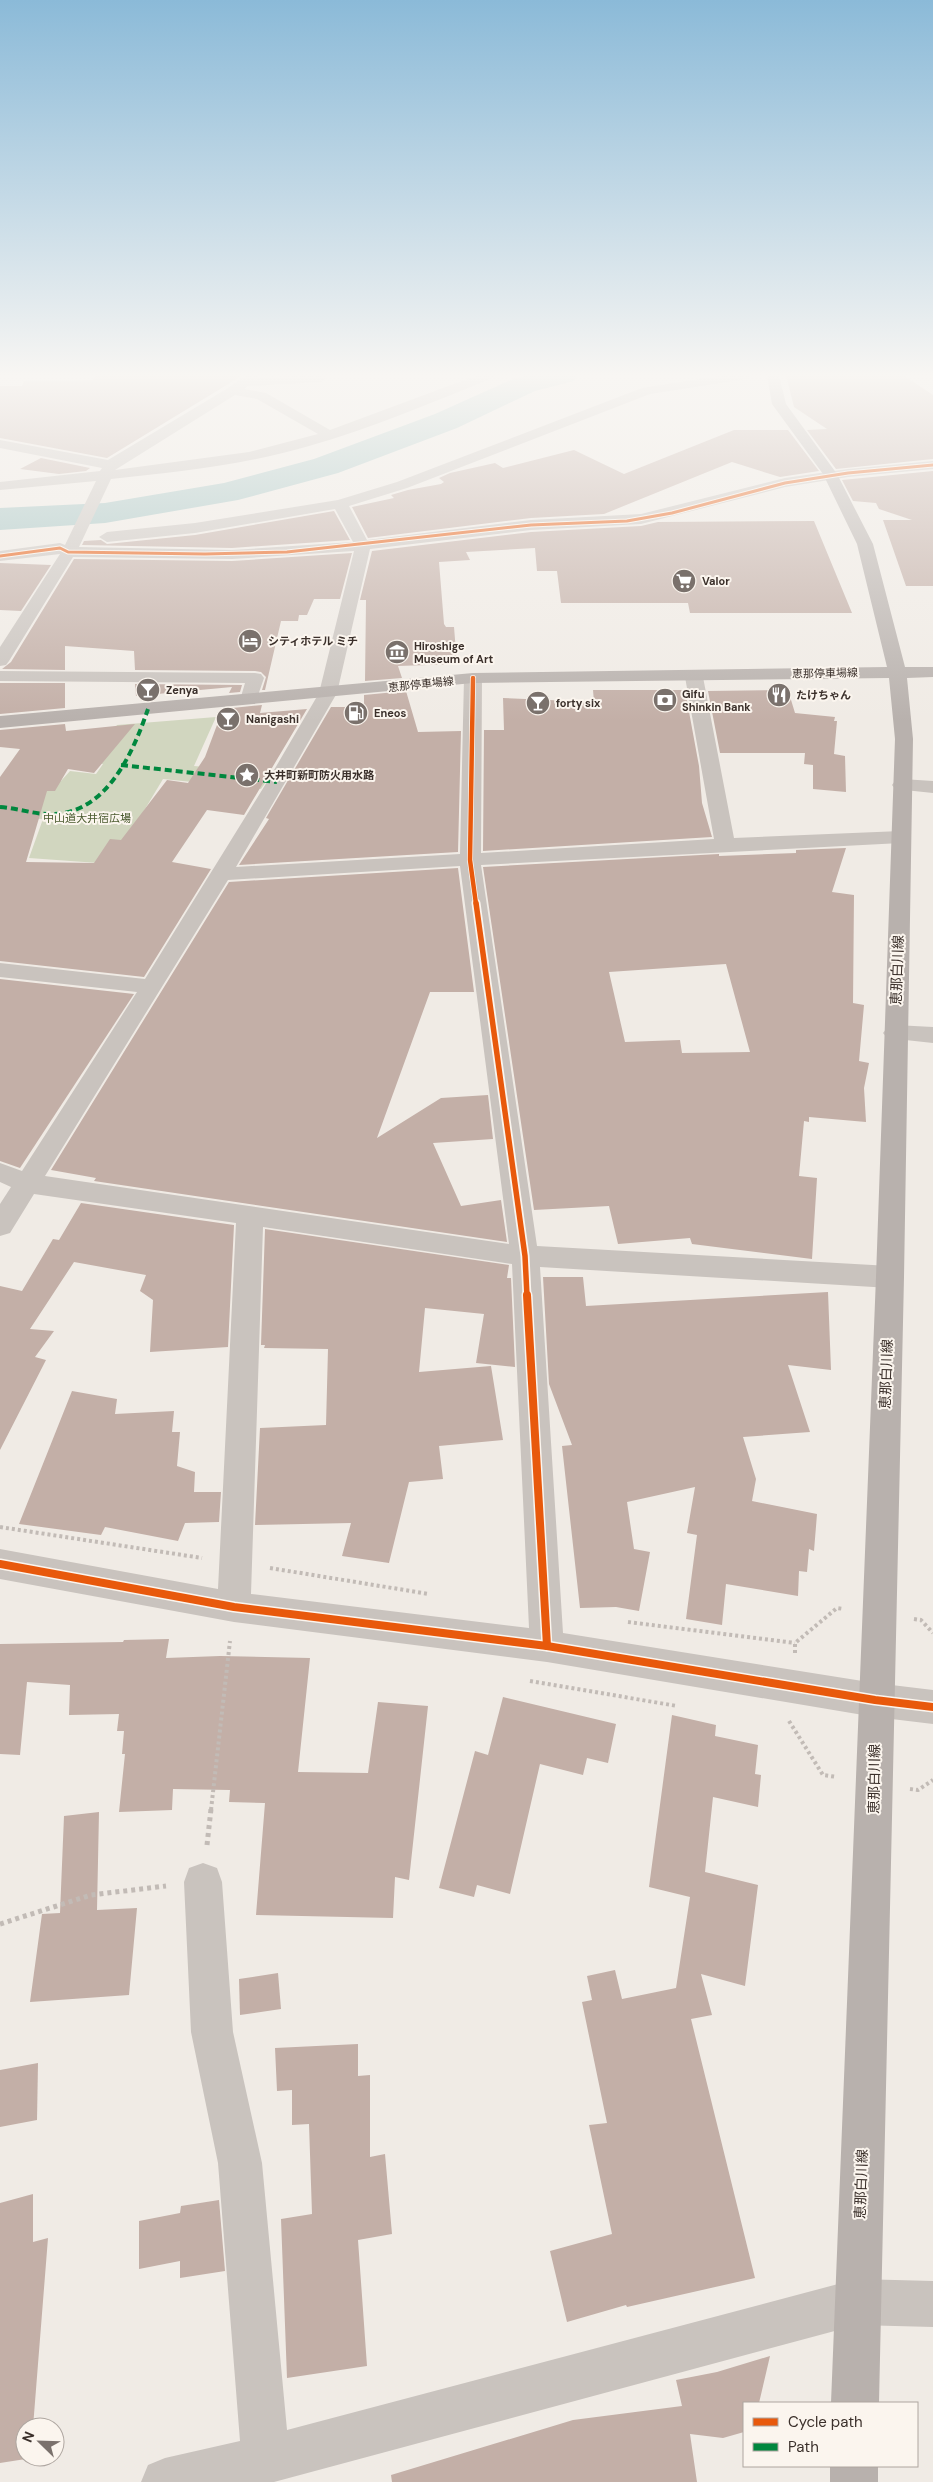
<svg xmlns="http://www.w3.org/2000/svg" width="933" height="2482" font-family="'DM Sans','Noto Sans JP',sans-serif">
<rect width="100%" height="100%" fill="#f0ebe5"/>
<polygon fill="#d1d6bf" points="216,717 194,766 272,773 261,789 163,779 112,864 29,858 43,819 0,818 33,779 61,781 70,771 96,774 103,764 95,763 117,725"/>
<g fill="none" stroke-linecap="round" stroke-linejoin="round">
<polygon fill="#a1c2c1" fill-rule="evenodd" points="529,375 579,375 574,381 535,391 457,428 338,473 238,500 105,523 0,530 0,508 105,503 224,483 314,459 435,414 513,379"/>
</g>
<g fill="#c3afa7" fill-rule="evenodd">
<polygon points="97,375 243,375 107,458 0,438 0,386 22,386 24,381 93,380"/>
<polygon points="786,375 903,375 933,395 933,459 836,469 807,430 827,429 794,407"/>
<polygon points="734,430 788,430 819,471 780,477 732,462 604,514 531,518 368,538 352,507 394,498 391,495 408,490 441,484 444,482 439,478 450,473 495,463 503,468 574,450 624,474"/>
<polygon points="41,458 90,468 86,471 59,474 20,469"/>
<polygon points="933,471 933,586 906,586 883,520 912,520 879,509 876,503 853,501 842,480"/>
<polygon points="334,511 350,540 232,548 82,545 84,541 101,540 107,544 195,535"/>
<polygon points="814,521 852,613 690,613 688,603 561,603 557,571 537,571 535,548 466,552 470,560 439,562 444,624 446,627 454,627 457,664 398,666 402,678 365,681 366,600 360,600 372,551 531,532 641,526 658,522"/>
<polygon points="352,553 340,599 314,599 307,615 299,615 298,621 281,621 265,690 262,690 266,677 261,672 255,671 135,670 134,651 65,646 65,670 2,669 11,662 74,559 232,561"/>
<polygon points="0,563 51,565 21,611 0,610"/>
<polygon points="0,683 65,683 65,708 0,714"/>
<polygon points="135,684 242,685 240,692 229,693 232,687 136,696"/>
<polygon points="593,690 685,690 699,766 702,803 712,837 483,851 484,730 504,730 503,698 594,702"/>
<polygon points="788,690 795,713 835,717 834,721 837,721 834,754 845,756 846,792 813,789 813,765 804,764 805,753 720,753 708,691"/>
<polygon points="406,691 418,732 461,731 458,852 239,865 269,819 266,818 331,707 364,707 364,695"/>
<polygon points="262,705 260,713 307,709 244,815 207,810 172,862 211,869 144,977 0,961 0,777 20,749 0,747 0,730 65,724 66,731 135,724 94,773 68,769 55,791 47,791 26,862 94,863 110,839 121,840 167,780 188,783 205,757 223,709"/>
<path d="M 846,848 L 832,892 L 854,895 L 853,1003 L 864,1005 L 859,1061 L 869,1063 L 864,1088 L 866,1122 L 809,1117 L 809,1122 L 804,1121 L 799,1176 L 817,1178 L 812,1259 L 692,1244 L 690,1238 L 618,1244 L 609,1206 L 534,1210 L 483,867 L 719,854 L 719,856 L 796,853 L 796,850 ZM 726,964 L 750,1052 L 682,1053 L 680,1040 L 625,1042 L 609,972 Z"/>
<polygon points="458,868 474,992 430,992 377,1138 441,1098 488,1095 493,1139 433,1143 461,1206 501,1200 507,1242 94,1181 96,1178 51,1170 229,882"/>
<polygon points="0,979 134,994 20,1168 0,1161"/>
<polygon points="81,1203 234,1225 228,1347 150,1352 153,1300 140,1291 146,1275 74,1262 30,1329 54,1331 35,1357 46,1360 0,1450 0,1286 22,1291 53,1239 59,1240"/>
<polygon points="265,1229 509,1265 507,1278 511,1278 515,1367 476,1363 484,1314 425,1308 419,1372 491,1366 503,1440 439,1446 443,1479 409,1482 389,1563 342,1556 351,1523 255,1525 260,1428 326,1425 328,1349 264,1348 265,1345 261,1345"/>
<polygon points="543,1277 583,1277 586,1306 828,1292 831,1370 788,1365 810,1432 743,1437 756,1479 752,1501 817,1514 814,1551 809,1549 807,1572 799,1571 798,1596 726,1584 722,1625 686,1619 697,1535 687,1533 695,1487 627,1502 634,1549 650,1552 639,1611 616,1607 580,1608 562,1446 572,1445 549,1384"/>
<polygon points="72,1391 117,1399 115,1414 174,1411 172,1432 180,1432 177,1466 195,1472 194,1492 221,1492 219,1522 185,1523 178,1541 105,1527 101,1535 19,1524"/>
<polygon points="169,1639 166,1658 220,1656 310,1658 298,1772 368,1773 378,1702 428,1706 409,1880 395,1877 393,1918 256,1915 265,1803 229,1802 230,1790 173,1789 172,1810 119,1812 125,1754 122,1754 124,1731 117,1731 119,1714 69,1715 70,1685 27,1682 20,1755 0,1754 0,1644 123,1642 124,1640"/>
<polygon points="503,1697 616,1724 608,1763 587,1758 583,1775 540,1764 510,1894 477,1885 474,1897 439,1888 475,1751 488,1755"/>
<polygon points="672,1715 716,1725 715,1736 758,1745 755,1774 761,1775 758,1807 713,1797 705,1872 758,1885 745,1986 701,1974 712,2015 691,2019 755,2278 627,2307 626,2305 567,2322 550,2251 612,2234 589,2125 607,2123 582,2002 592,2000 587,1976 615,1970 622,1999 676,1988 690,1897 649,1887"/>
<polygon points="99,1812 97,1910 137,1908 129,1995 30,2002 42,1914 60,1913 64,1816"/>
<polygon points="278,1973 281,2009 240,2015 239,1979"/>
<polygon points="358,2044 358,2076 370,2075 370,2157 385,2154 392,2234 358,2240 367,2366 287,2378 281,2219 312,2214 309,2124 292,2125 292,2090 277,2091 275,2048"/>
<polygon points="38,2063 37,2120 0,2127 0,2070"/>
<polygon points="33,2194 33,2242 48,2238 33,2427 25,2427 25,2457 32,2458 0,2463 0,2203"/>
<polygon points="219,2200 225,2271 180,2278 180,2261 139,2269 139,2221 180,2213 181,2206"/>
<polygon points="770,2356 759,2403 744,2403 744,2432 723,2438 690,2434 697,2482 392,2482 391,2475 573,2420 682,2406 676,2380 717,2372"/>
</g>
<g fill="none" stroke-linecap="round" stroke-linejoin="round">
<g stroke="#c2bbb6" stroke-width="4" stroke-dasharray="3 3" stroke-linecap="butt">
<polyline points="0,1527 202,1558"/>
<polyline points="270,1568 429,1594"/>
<polyline points="914,1619 921,1620 933,1633"/>
<polyline points="628,1622 795,1643"/>
<polyline points="795,1653 795,1643 837,1608 844,1609"/>
<polyline points="530,1681 677,1706"/>
<polyline points="789,1721 823,1775 837,1777"/>
<polyline points="910,1789 918,1790 933,1780"/>
<polyline points="211,1810 230,1641"/>
</g>
<g stroke="#c2bbb6" stroke-width="5" stroke-dasharray="4 4" stroke-linecap="butt">
<polyline points="207,1845 211,1809"/>
<polyline points="0,1924 91,1895 166,1886"/>
</g>
<g fill="#c9c3be" fill-rule="evenodd">
<path d="M 246,375 L 260,375 L 259,377 L 325,375 L 324,381 L 320,382 L 248,386 L 244,389 L 266,393 L 330,430 L 478,375 L 495,375 L 493,378 C 433,402 372,428 309,446 C 245,465 177,472 111,479 L 79,547 L 232,550 L 353,542 L 335,509 L 195,533 L 107,542 L 99,537 L 107,532 L 195,523 L 338,500 L 397,482 L 642,388 L 724,375 L 752,375 L 746,379 L 650,394 L 407,488 L 349,506 L 367,540 L 531,520 L 641,514 L 785,478 L 848,469 L 933,461 L 933,469 L 848,477 L 785,487 L 641,524 L 531,530 L 370,549 L 337,693 L 236,867 L 460,854 L 464,678 L 467,674 L 479,674 L 482,678 L 481,853 L 714,839 L 685,677 L 688,673 L 700,673 L 703,677 L 734,838 L 901,831 L 908,833 L 911,837 L 908,841 L 901,843 L 481,865 L 537,1246 L 890,1266 L 900,1270 L 904,1277 L 900,1284 L 890,1288 L 540,1267 L 563,1633 L 875,1683 L 933,1690 L 933,1724 L 875,1717 L 547,1662 L 234,1622 L 0,1579 L 0,1549 L 218,1589 L 236,1223 L 34,1194 L 10,1233 L 0,1236 L 0,1204 L 11,1187 L 0,1182 L 0,1163 L 22,1171 L 137,992 L 0,977 L 0,963 L 145,979 L 267,782 L 319,693 L 354,551 L 232,559 L 73,557 L 9,661 L 6,665 L 0,666 L 0,647 L 60,554 L 0,561 L 0,551 L 60,543 L 65,545 L 96,481 L 0,490 L 0,482 L 100,471 L 102,468 L 0,448 L 0,440 L 108,460 L 228,388 ZM 235,395 L 257,399 L 318,434 L 249,452 L 115,470 ZM 460,866 L 509,1244 L 45,1176 L 228,880 ZM 263,1227 L 512,1264 L 529,1628 L 251,1594 Z"/>
<polygon points="0,671 255,673 261,674 264,678 255,704 243,704 240,700 245,683 0,681"/>
<polygon points="902,779 933,781 933,793 895,789 892,785 895,781"/>
<polygon points="895,1025 933,1027 933,1043 887,1038 883,1033 887,1028"/>
<polygon points="203,1863 217,1868 222,1882 233,2032 262,2163 287,2430 857,2279 933,2281 933,2327 857,2325 274,2482 141,2482 148,2465 165,2458 240,2441 218,2163 191,2032 184,1882 189,1868"/>
</g>
<g fill="#b8b1ad" fill-rule="evenodd">
<polygon points="767,375 779,375 786,404 837,474 873,544 905,667 933,667 933,677 907,678 913,739 904,1277 879,2403 831,2403 876,1277 895,739 889,678 473,683 0,728 0,716 473,673 887,667 857,544 823,474 772,404"/>
<rect x="830" y="2466" width="48" height="16"/>
</g>
<g stroke="#00873e" stroke-width="4" stroke-dasharray="7 4" stroke-linecap="butt">
<polyline points="121,765 277,782"/>
<path d="M 0,807 C 18,808 35,815 54,814 C 107,812 133,753 148,709"/>
</g>
<g stroke="#fbf5ee" stroke-width="5">
<polyline id="cycleway-far3" points="0,556 60,548 68,552 205,554 287,552 531,525 627,521 672,513 785,483 848,473 933,465"/>
</g>
<g stroke="#fbf5ee" stroke-width="6">
<polyline id="cycleway-far2" points="473,678 470,860 476,904"/>
</g>
<g stroke="#fbf5ee" stroke-width="9">
<polyline id="cycleway-far1" points="476,903 525,1256 527,1296"/>
</g>
<g stroke="#fbf5ee" stroke-width="11">
<g id="cycleway">
<polyline points="527,1295 547,1646"/>
<polyline points="0,1564 234,1607 547,1646 875,1700 933,1707"/>
</g>
</g>
<use href="#cycleway-far3" stroke="#e8590c" stroke-width="3"/>
<use href="#cycleway-far2" stroke="#e8590c" stroke-width="4.5"/>
<use href="#cycleway-far1" stroke="#e8590c" stroke-width="5.5"/>
<use href="#cycleway" stroke="#e8590c" stroke-width="8"/>
</g>
<linearGradient id="sky" x2="0" y2="1"><stop stop-color="#8bbad8"/><stop offset="0.52" stop-color="#f8f6f3"/><stop offset="1" stop-color="#f8f6f3" stop-opacity="0"/></linearGradient>
<rect width="933" height="722" fill="url(#sky)"/>
<defs>
<g id="supermarket-disc" transform="scale(1.25)"><circle r="9.5" fill="#7a716c" stroke="#fbf5ee"/><path d="M-6-5.5h2.5l.6 2H6L4.5 2H-2.5L-4.4-4H-6ZM-1.5 3.2a1.3 1.3 0 1 0 .1 0ZM3 3.2a1.3 1.3 0 1 0 .1 0Z" fill="#fff"/></g>
<g id="hotel-disc" transform="scale(1.25)"><circle r="9.5" fill="#7a716c" stroke="#fbf5ee"/><path d="M-6-4.5h1.5V1H6V5H4.5V3h-9V5H-6ZM-4 0a1.8 1.8 0 1 1 3.6 0ZM.5 0V-2.5h3Q6-2.5 6 0Z" fill="#fff"/></g>
<g id="museum-disc" transform="scale(1.25)"><circle r="9.5" fill="#7a716c" stroke="#fbf5ee"/><path d="M0-6L6-3V-2H-6V-3ZM-5-1h2V3h-2ZM-1-1h2V3h-2ZM3-1h2V3H3ZM-6 4H6V6H-6Z" fill="#fff"/></g>
<g id="bar-disc" transform="scale(1.25)"><circle r="9.5" fill="#7a716c" stroke="#fbf5ee"/><path d="M-6-5H6L.8 .8V4.5H3.5V6h-7V4.5H-.8V.8Z" fill="#fff"/></g>
<g id="restaurant-disc" transform="scale(1.25)"><circle r="9.5" fill="#7a716c" stroke="#fbf5ee"/><path d="M-5-6h1v4h1v-4h1v4h1v-4h1v5L-1.5 .5V6h-2V.5L-5-1ZM5-6V6H3V1.5H1.5Q1.5-4 5-6Z" fill="#fff"/></g>
<g id="bank-disc" transform="scale(1.25)"><circle r="9.5" fill="#7a716c" stroke="#fbf5ee"/><path d="M-6-4H6V4H-6ZM0-2.3a2.3 2.3 0 1 0 0 4.6a2.3 2.3 0 1 0 0-4.6Z" fill="#fff"/></g>
<g id="fuel-disc" transform="scale(1.25)"><circle r="9.5" fill="#7a716c" stroke="#fbf5ee"/><path d="M-5.5-6h7V0h2V4h1.3V-2.5L3-4.5l.8-.8L6-3V5H2.5V1h-1V6h-7ZM-4.2-4.7v3.2H.2V-4.7Z" fill="#fff"/></g>
<g id="sight-disc" transform="scale(1.25)"><circle r="9.5" fill="#7a716c" stroke="#fbf5ee"/><path d="M0-6L1.8-2.2L6-1.7L2.9 1.2L3.7 5.4L0 3.3L-3.7 5.4L-2.9 1.2L-6-1.7L-1.8-2.2Z" fill="#fff"/></g>
</defs>
<g fill-rule="evenodd">
<use href="#supermarket-disc" x="684" y="581"/>
<use href="#hotel-disc" x="250" y="641"/>
<use href="#museum-disc" x="397" y="652"/>
<use href="#bar-disc" x="148" y="690"/>
<use href="#restaurant-disc" x="779" y="695"/>
<use href="#bank-disc" x="665" y="700"/>
<use href="#bar-disc" x="538" y="703"/>
<use href="#fuel-disc" x="356" y="713"/>
<use href="#bar-disc" x="228" y="719"/>
<use href="#sight-disc" x="247" y="775"/>
</g>
<g text-anchor="middle" dominant-baseline="central" stroke-width="4" stroke-linejoin="round" paint-order="stroke">
<g font-size="11" font-weight="bold" fill="#3b302b" stroke="#fbf5ee" text-anchor="start">
<text x="702" y="581">Valor</text>
<text x="268" y="641">シティホテル ミチ</text>
<text x="414" y="646">Hiroshige<tspan x="414" dy="13">Museum of Art</tspan></text>
<text x="166" y="690">Zenya</text>
<text x="682" y="694">Gifu<tspan x="682" dy="13">Shinkin Bank</tspan></text>
<text x="796" y="695">たけちゃん</text>
<text x="556" y="703">forty six</text>
<text x="374" y="713">Eneos</text>
<text x="246" y="719">Nanigashi</text>
<text x="264" y="775">大井町新町防火用水路</text>
</g>
<g font-size="11" fill="#3b302b" stroke="#fbf5ee">
<text transform="translate(825 673) rotate(-1)">恵那停車場線</text>
<text transform="translate(421 684) rotate(-6)">恵那停車場線</text>
</g>
<g font-size="11" fill="#4a5a2e" stroke="#fbf5ee">
<text x="87" y="818">中山道大井宿広場</text>
</g>
<g font-size="14" fill="#3b302b" stroke="#fbf5ee">
<text transform="translate(897 970) rotate(-88)">恵那白川線</text>
<text transform="translate(886 1374) rotate(-88)">恵那白川線</text>
<text transform="translate(874 1779) rotate(-89)">恵那白川線</text>
<text transform="translate(861 2184) rotate(-88)">恵那白川線</text>
</g>
</g>
<rect x="743" y="2402" width="175" height="65" fill="#fbf5ee" stroke="#aea6a0"/>
<rect x="753" y="2418" width="25" height="8" fill="#e8590c" stroke="#aea6a0"/>
<text x="788" y="2427" font-size="15" fill="#3b302b">Cycle path</text>
<rect x="753" y="2443" width="25" height="8" fill="#00873e" stroke="#aea6a0"/>
<text x="788" y="2452" font-size="15" fill="#3b302b">Path</text>
<g transform="translate(40 2442) rotate(293)"><circle r="24" fill="#fbf5ee" stroke="#aea6a0"/>
<path d="M0-4L9 19L0 12L-9 19Z" fill="#7a716c"/>
<text y="-8" font-size="14" font-weight="bold" text-anchor="middle" fill="#3b302b">N</text>
</g>
</svg>
